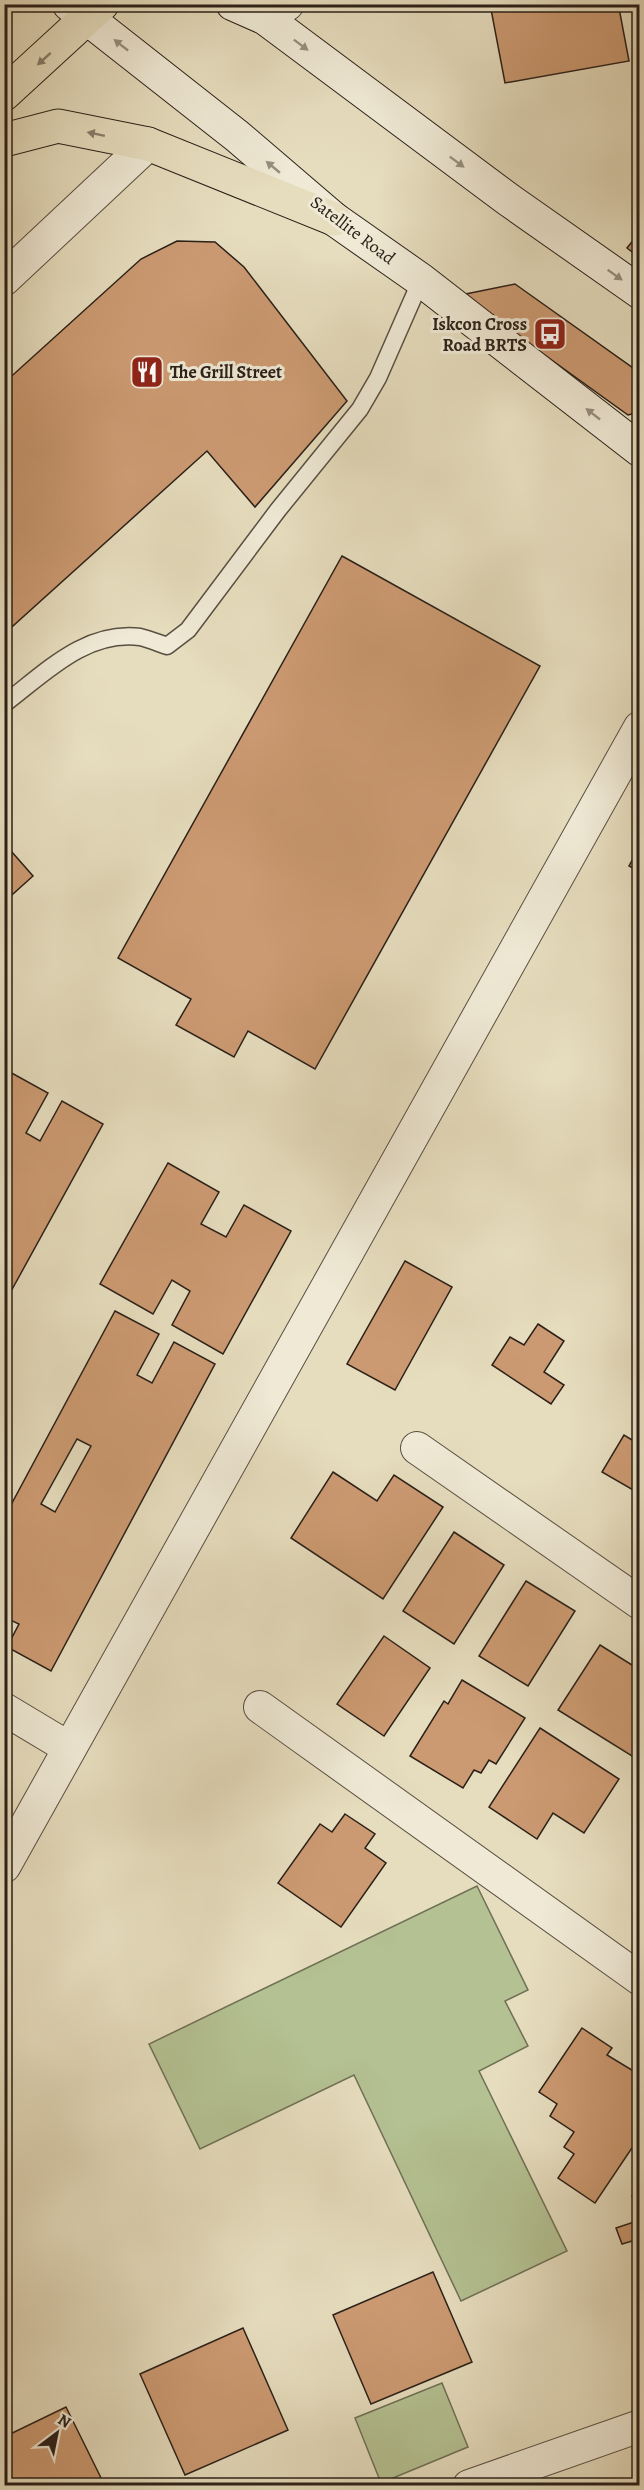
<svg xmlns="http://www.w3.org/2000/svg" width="644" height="2490" font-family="Alegreya,serif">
<rect width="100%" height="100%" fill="#e6ddbe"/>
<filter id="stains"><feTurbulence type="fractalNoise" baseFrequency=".00333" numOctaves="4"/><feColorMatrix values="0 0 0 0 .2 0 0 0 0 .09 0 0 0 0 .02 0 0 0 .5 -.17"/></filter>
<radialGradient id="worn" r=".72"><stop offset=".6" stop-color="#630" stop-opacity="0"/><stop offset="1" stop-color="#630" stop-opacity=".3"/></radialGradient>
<g fill="#b4c192" stroke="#6f7056" stroke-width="1.5">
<polygon points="477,1886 528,1990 505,2001 528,2046 479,2071 567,2251 461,2301 354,2075 200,2149 149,2044"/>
<polygon points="442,2383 468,2447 381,2483 355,2418"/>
</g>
<g fill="#cc9a72" stroke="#2a2019" stroke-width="1.5" fill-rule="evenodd">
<polygon points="490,4 634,4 619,8 629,61 505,83"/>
<polygon points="640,232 640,258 627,248"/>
<polygon points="177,241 215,242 244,267 347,401 255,507 207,451 4,634 4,383 141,259"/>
<polygon points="515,284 640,373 640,412 628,415 461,295"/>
<polygon points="342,556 540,666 315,1069 248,1031 234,1057 176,1025 191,999 118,958"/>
<polygon points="4,843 33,876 4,902"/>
<polygon points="640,846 640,872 629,866"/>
<polygon points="8,1071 48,1093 26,1133 40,1141 62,1101 103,1124 4,1304 4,1077"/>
<polygon points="168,1163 219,1192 201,1224 226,1237 244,1205 291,1231 223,1354 172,1325 190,1291 172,1280 153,1314 100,1284"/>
<polygon points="405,1261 452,1287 395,1390 347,1364"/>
<path d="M 115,1311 L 159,1334 L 137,1375 L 152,1383 L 174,1342 L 215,1364 L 51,1671 L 7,1647 L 19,1624 L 4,1617 L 4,1518 ZM 77,1439 L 91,1446 L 55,1512 L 41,1504 Z"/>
<polygon points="538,1324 564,1341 544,1372 564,1385 551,1404 492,1365 510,1337 524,1345"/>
<polygon points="640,1428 640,1494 602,1472 624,1435 632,1440"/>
<polygon points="333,1472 377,1501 394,1475 443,1507 383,1599 291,1538"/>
<polygon points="454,1532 504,1565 454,1644 403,1611"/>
<polygon points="526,1581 575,1611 528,1686 479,1656"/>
<polygon points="384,1636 430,1668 384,1736 337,1704"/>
<polygon points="600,1645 640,1670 640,1761 558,1710"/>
<polygon points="462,1680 525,1718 496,1764 489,1760 481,1773 474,1770 463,1788 410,1756 444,1701 448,1704"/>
<polygon points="540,1728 619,1779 584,1833 553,1813 537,1839 489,1807"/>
<polygon points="345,1814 375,1834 365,1848 386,1863 341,1927 278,1883 320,1824 332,1832"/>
<polygon points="582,2028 612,2048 607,2055 640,2075 640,2136 595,2203 558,2178 574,2154 564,2147 574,2132 550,2116 557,2104 539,2092"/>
<polygon points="640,2194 640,2219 632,2196"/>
<polygon points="640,2220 640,2262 632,2241 622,2244 616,2228"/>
<polygon points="433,2272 472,2362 371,2404 333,2315"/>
<polygon points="243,2328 288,2430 185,2475 140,2374"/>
<polygon points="66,2407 105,2486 4,2486 4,2437"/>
</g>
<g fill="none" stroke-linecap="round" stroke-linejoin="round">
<g stroke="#594f42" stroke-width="19">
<path id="service" d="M 4,704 C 44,674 85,630 140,637 C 149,639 158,643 167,646 L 188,630 L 278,510 L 360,409 L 378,378 L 421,280"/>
</g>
<g stroke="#594f42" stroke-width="34">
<g id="minor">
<polyline points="417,1448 640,1603"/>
<polyline points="260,1707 640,1979"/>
<polyline points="4,1709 69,1748"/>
<polyline points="469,2486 640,2426"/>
</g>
</g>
<g stroke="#594f42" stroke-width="35">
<g id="tertiary">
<polyline points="265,18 287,4"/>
<polyline points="4,279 148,144"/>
<polyline points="4,1866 640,728"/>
</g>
</g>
<g stroke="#2a2019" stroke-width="35">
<g id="secondary">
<polyline points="69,4 237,136 334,219 421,280 640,450"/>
<polyline points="233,4 265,18 509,200 640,292"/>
</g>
</g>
<g stroke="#2a2019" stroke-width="35">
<g id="primary">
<polyline points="4,94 102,4"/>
<polyline points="4,140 58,126 148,144 334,219"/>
</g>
</g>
<use href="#service" stroke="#efe9d5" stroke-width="16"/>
<use href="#minor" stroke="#efe9d5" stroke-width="32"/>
<use href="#tertiary" stroke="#efe9d5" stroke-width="33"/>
<use href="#secondary" stroke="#efe9d5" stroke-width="33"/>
<use href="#primary" stroke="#e6ddbe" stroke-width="33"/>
</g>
<defs><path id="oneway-solid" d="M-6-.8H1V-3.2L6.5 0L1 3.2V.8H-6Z" transform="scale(1.5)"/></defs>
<g fill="#968f80">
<use href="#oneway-solid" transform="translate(121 45) rotate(-142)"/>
<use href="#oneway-solid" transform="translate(301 45) rotate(37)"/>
<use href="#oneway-solid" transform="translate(457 162) rotate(37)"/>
<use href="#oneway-solid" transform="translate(273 167) rotate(-140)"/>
<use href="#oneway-solid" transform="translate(615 275) rotate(35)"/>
<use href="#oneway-solid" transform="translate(593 414) rotate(-142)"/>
</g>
<g fill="#887e6c">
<use href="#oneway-solid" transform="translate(44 59) rotate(138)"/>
<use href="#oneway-solid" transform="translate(96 134) rotate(-168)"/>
</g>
<defs>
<g id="bus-square" transform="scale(1.725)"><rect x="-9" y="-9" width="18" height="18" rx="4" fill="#8f2418" stroke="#efe9d5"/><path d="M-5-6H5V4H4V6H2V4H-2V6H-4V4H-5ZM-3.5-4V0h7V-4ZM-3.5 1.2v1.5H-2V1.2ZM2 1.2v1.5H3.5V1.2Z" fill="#fff"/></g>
<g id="restaurant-square" transform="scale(1.725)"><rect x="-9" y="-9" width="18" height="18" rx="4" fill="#8f2418" stroke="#efe9d5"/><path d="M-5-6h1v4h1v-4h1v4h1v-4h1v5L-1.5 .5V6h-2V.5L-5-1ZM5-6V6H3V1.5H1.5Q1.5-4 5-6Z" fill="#fff"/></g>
</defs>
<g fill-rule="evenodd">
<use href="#bus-square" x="550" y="334"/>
<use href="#restaurant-square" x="147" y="372"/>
</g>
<g text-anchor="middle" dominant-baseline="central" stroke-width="6" stroke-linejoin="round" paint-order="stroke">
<g font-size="18" fill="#2a2019" stroke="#efe9d5">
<text transform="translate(353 230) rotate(37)">Satellite Road</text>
</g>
<g font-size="18" font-weight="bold" fill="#2a2019" stroke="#efe9d5" text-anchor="end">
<text x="527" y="324">Iskcon Cross<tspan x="527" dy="21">Road BRTS</tspan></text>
<text x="170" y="372" text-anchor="start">The Grill Street</text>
</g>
</g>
<rect width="644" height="2490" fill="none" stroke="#e6ddbe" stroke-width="24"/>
<rect x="6" y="6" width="632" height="2478" fill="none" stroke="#2a2019" stroke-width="3"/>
<rect x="12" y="12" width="620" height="2466" fill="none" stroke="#2a2019" stroke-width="1.5"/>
<g transform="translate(57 2433) rotate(32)" stroke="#efe9d5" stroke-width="4.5" paint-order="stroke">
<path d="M0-4.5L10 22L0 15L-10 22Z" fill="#2a2019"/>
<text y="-9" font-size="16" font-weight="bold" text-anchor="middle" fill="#2a2019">N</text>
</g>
<rect width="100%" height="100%" filter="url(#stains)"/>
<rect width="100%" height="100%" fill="url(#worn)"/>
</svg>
